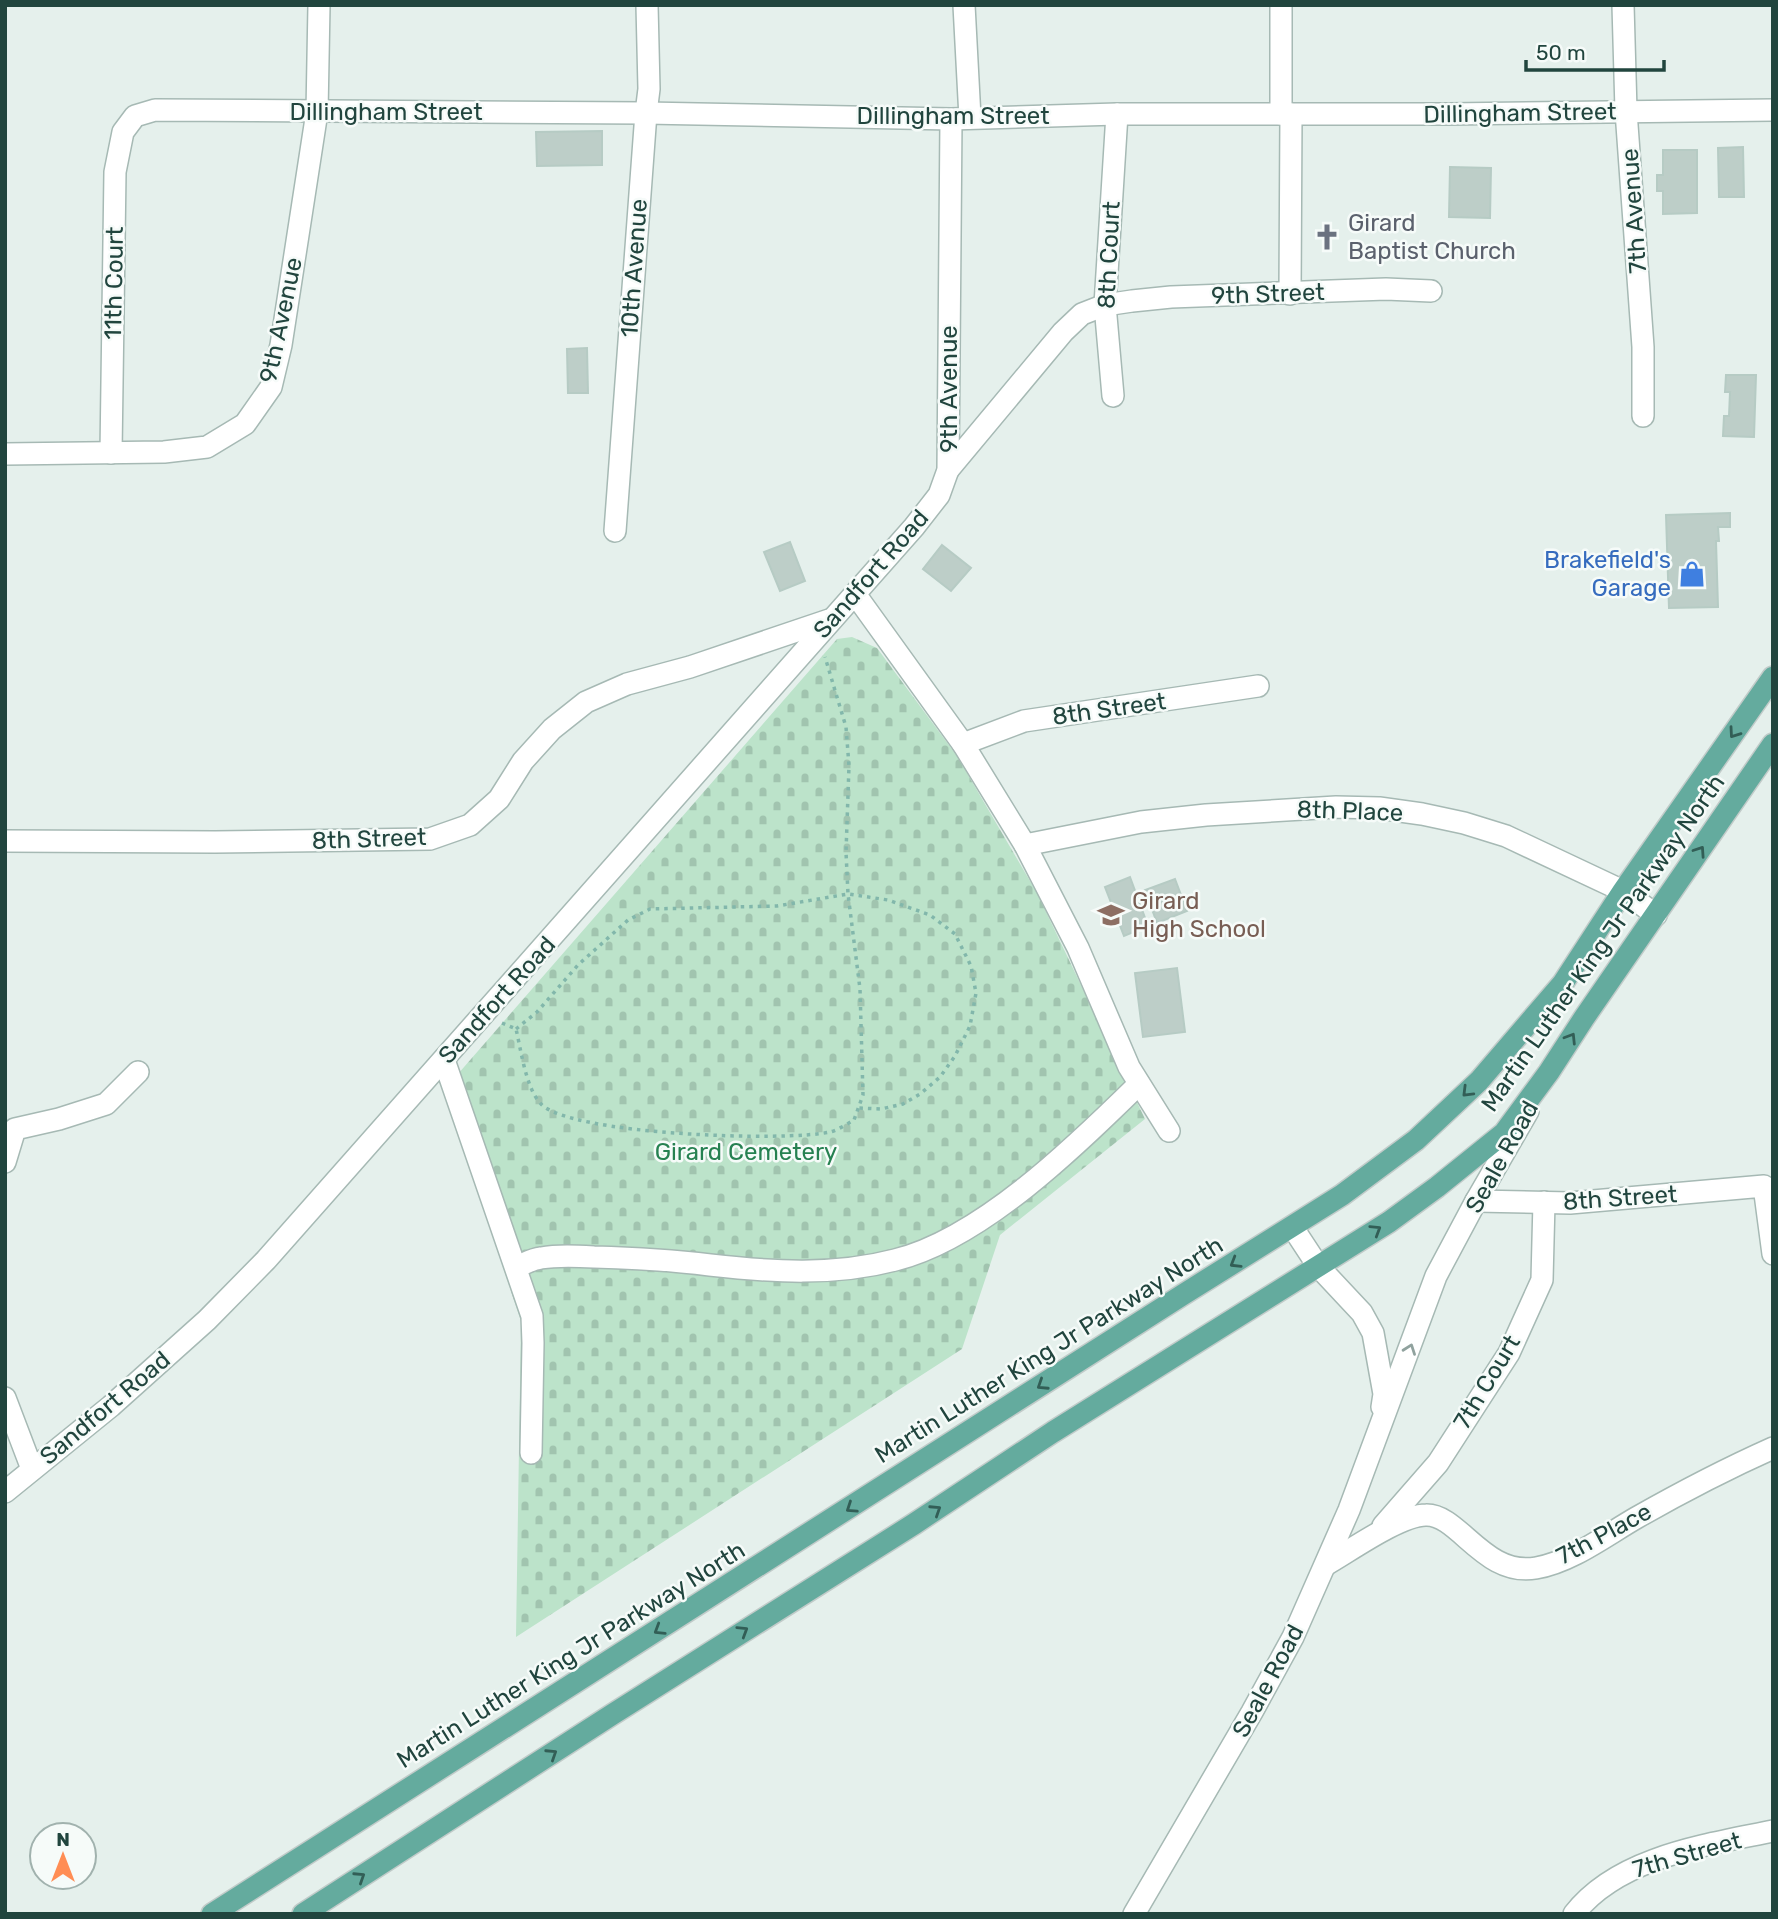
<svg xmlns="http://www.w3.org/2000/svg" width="1778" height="1919" font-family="Rubik,sans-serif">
<defs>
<pattern id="cemetery-stones" width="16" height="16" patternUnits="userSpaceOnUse" patternTransform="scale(1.75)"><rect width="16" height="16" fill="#bce3ca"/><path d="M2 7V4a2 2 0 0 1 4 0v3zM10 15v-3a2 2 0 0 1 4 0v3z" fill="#a1c4af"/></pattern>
</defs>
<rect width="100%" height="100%" fill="#e5f0ec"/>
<polygon fill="url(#cemetery-stones)" points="852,637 877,648 957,756 1037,893 1145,1119 1000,1235 962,1349 516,1637 521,1321 444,1090 837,639"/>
<g fill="#bdcec8" stroke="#b6cbc4" stroke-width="2">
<polygon points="602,131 602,165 537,166 536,132"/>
<polygon points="1743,147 1744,197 1719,197 1718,148"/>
<polygon points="1663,150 1697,150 1697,213 1663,214 1663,191 1657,191 1657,175 1663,175"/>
<polygon points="1450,167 1491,168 1490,218 1449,217"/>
<polygon points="587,348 588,393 568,393 567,349"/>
<polygon points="1726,375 1756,375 1754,437 1723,436 1724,416 1729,416 1730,392 1725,392"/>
<polygon points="1730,513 1730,527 1718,527 1719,541 1716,541 1718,607 1669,608 1666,515"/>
<polygon points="790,542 805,581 780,591 764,552"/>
<polygon points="942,545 971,568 951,591 923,569"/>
<polygon points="1130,877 1148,926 1124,936 1105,887"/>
<polygon points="1175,879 1187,911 1157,923 1145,890"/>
<polygon points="1177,968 1185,1032 1143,1037 1135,973"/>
</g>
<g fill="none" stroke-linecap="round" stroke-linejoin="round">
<g stroke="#a6b9b4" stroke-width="24">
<g id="minor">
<polyline points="964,5 970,118"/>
<polyline points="1623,5 1626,111 1643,347 1643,416"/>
<polyline points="1281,114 1281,5"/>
<polyline points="1290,294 1291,114"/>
<polyline points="1113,396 1105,305 1117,114"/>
<polyline points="111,453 115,172 123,132 135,116 155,110 646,113 951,119 1117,114 1449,114 1773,110"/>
<polyline points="5,454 164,452 207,447 245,424 271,387 281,345 317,112 319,5"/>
<polyline points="948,470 1063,332 1082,314 1105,305 1132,301 1171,297 1386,289 1431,291"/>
<polyline points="615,531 646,113 649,89 647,5"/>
<polyline points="855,594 963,744 1025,845 1078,948 1129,1067 1169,1131"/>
<polyline points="963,744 1024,721 1258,686"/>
<polyline points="5,841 215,842 430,839 470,825 499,799 523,761 552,729 586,702 627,684 690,667 829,620"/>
<polyline points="1025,845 1141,822 1206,815 1336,807 1379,808 1422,814 1464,823 1506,836 1623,891 1656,915"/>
<polyline points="444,1060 532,1316 533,1343 531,1453"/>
<polyline points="5,1162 15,1129 59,1119 106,1104 138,1072"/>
<polyline points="1476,1201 1570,1203 1764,1186 1773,1254"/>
<polyline points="1293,1228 1318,1266 1362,1313 1373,1333 1384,1394 1382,1407"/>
<path d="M 516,1267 C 524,1264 532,1259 541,1258 C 558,1255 576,1256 594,1257 C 633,1258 671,1260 710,1265 C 772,1272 834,1276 895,1260 C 981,1239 1077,1145 1139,1084"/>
<polyline points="5,1398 32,1469"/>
<polyline points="5,1492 111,1406 207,1320 266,1260 914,527 939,495 948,470 951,119"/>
<polyline points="1383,1526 1438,1463 1509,1353 1542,1280 1544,1202"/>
<path d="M 1327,1564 C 1350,1551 1400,1515 1426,1515 C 1459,1514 1484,1577 1536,1568 C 1571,1562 1605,1536 1636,1518 C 1680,1493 1726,1469 1773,1448"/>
<polyline points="1134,1914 1252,1712 1293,1637 1349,1510 1436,1276 1476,1201 1528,1111"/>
<path d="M 1574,1914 C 1618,1857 1706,1845 1773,1831"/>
</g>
</g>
<g stroke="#c1cbc9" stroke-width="24">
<g id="major">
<polyline points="212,1914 1184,1294 1342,1195 1416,1140 1479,1081 1563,983 1623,891 1773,677"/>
<polyline points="303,1914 613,1714 914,1524 1053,1432 1389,1222 1437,1187 1504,1133 1549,1072 1584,1018 1773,744"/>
</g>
</g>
<g stroke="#82b7ab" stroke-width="3.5" stroke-dasharray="3.5 5" stroke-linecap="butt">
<path d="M 502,1023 L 516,1029 C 521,1050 526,1089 541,1104 C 571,1135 785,1142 830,1132 C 838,1130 847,1124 854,1120 L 863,1095 L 860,989 L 848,894 L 846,852 L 849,766 L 846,727 L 825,657"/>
<polyline points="516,1029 537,1012 578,965 628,920 650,909 777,906 848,894 888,900 930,915 955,934 971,966 976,993 970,1026 955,1056 940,1077 920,1094 903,1104 881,1109 859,1108"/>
</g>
<use href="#minor" stroke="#fff" stroke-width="21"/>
<use href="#major" stroke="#64ab9e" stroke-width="21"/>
</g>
<defs><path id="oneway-chevron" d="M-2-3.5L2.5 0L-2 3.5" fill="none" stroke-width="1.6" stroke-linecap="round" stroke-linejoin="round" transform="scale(1.75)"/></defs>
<g stroke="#325e56">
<use href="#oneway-chevron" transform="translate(1734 733) rotate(125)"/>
<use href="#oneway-chevron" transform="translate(1700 851) rotate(-56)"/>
<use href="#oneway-chevron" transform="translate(1571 1038) rotate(-58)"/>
<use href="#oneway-chevron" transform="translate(1467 1092) rotate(135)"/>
<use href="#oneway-chevron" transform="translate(1376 1230) rotate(-32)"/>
<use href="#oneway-chevron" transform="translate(1235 1263) rotate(149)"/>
<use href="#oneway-chevron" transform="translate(1042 1385) rotate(147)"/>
<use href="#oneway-chevron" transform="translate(851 1508) rotate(146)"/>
<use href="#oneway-chevron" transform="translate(936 1510) rotate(-33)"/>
<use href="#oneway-chevron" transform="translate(659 1630) rotate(148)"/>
<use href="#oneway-chevron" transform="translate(743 1631) rotate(-32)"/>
<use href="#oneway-chevron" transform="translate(552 1754) rotate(-33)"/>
<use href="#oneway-chevron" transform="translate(360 1877) rotate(-33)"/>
</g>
<use stroke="#90a29e" href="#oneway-chevron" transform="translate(1410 1349) rotate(-70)"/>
<defs>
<g id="church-bare" transform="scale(2.1)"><path d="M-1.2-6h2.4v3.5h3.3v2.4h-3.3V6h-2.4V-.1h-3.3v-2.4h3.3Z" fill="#6b7280" stroke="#f6fbf9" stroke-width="2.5" paint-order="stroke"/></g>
<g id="shop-bare" transform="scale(2.1)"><path d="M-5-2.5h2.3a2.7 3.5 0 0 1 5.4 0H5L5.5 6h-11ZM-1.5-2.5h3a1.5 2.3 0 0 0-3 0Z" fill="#3f7fe0" stroke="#f6fbf9" stroke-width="2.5" paint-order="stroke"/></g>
<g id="school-bare" transform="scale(2.1)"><path d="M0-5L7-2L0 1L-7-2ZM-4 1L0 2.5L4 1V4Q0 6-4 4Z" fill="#8d6e63" stroke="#f6fbf9" stroke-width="2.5" paint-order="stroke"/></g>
</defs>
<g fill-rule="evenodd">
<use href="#church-bare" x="1327" y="237"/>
<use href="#shop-bare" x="1692" y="574"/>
<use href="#school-bare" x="1111" y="915"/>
</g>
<g text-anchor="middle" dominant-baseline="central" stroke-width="5" stroke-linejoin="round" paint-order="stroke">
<g font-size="24" fill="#21453e" stroke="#f6fbf9">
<text x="386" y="112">Dillingham Street</text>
<text transform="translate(1520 113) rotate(-1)">Dillingham Street</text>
<text x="953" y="116">Dillingham Street</text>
<text transform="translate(1634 211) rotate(-94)">7th Avenue</text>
<text transform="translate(1109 255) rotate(-87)">8th Court</text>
<text transform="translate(634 268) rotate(-86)">10th Avenue</text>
<text transform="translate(114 283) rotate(-89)">11th Court</text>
<text transform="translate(1268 294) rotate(-2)">9th Street</text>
<text transform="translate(281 320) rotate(-78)">9th Avenue</text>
<text transform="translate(949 389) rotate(-90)">9th Avenue</text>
<text transform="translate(871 574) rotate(-49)">Sandfort Road</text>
<text transform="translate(1109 709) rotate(-8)">8th Street</text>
<text transform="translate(1350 811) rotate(2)">8th Place</text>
<text transform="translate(369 839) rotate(-2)">8th Street</text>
<text transform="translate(1603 943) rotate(-55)">Martin Luther King Jr Parkway North</text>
<text transform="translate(497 1000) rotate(-48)">Sandfort Road</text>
<text transform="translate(1502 1157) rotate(-61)">Seale Road</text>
<text transform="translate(1620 1198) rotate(-4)">8th Street</text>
<text transform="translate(1049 1350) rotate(-32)">Martin Luther King Jr Parkway North</text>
<text transform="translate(1487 1382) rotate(-59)">7th Court</text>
<text transform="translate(105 1408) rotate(-40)">Sandfort Road</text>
<text transform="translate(1604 1534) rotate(-28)">7th Place</text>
<text transform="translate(571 1655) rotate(-32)">Martin Luther King Jr Parkway North</text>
<text transform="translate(1268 1681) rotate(-62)">Seale Road</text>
<text transform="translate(1687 1855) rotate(-16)">7th Street</text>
</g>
<g font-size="24" fill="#5b616d" stroke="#f6fbf9" text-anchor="start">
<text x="1348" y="223">Girard<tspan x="1348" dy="28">Baptist Church</tspan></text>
</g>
<g font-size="24" fill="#366cbe" stroke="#f6fbf9" text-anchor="end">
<text x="1671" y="560">Brakefield's<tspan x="1671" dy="28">Garage</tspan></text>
</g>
<g font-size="24" fill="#785e54" stroke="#f6fbf9" text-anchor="start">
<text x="1132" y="901">Girard<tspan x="1132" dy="28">High School</tspan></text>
</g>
<g font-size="24" fill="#268151" stroke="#f6fbf9">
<text x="746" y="1152">Girard Cemetery</text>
</g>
</g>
<rect width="1778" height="1919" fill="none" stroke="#21453e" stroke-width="14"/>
<g transform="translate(63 1856)"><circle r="33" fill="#f6fbf9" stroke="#a1b2ae" stroke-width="2"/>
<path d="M0-5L12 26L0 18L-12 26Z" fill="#ff8d54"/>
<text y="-10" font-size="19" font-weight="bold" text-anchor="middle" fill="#21453e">N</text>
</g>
<path d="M1526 60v10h138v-10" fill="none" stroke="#21453e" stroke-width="3.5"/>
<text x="1536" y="60" font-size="21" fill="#21453e" stroke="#f6fbf9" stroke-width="5" paint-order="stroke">50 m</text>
</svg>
